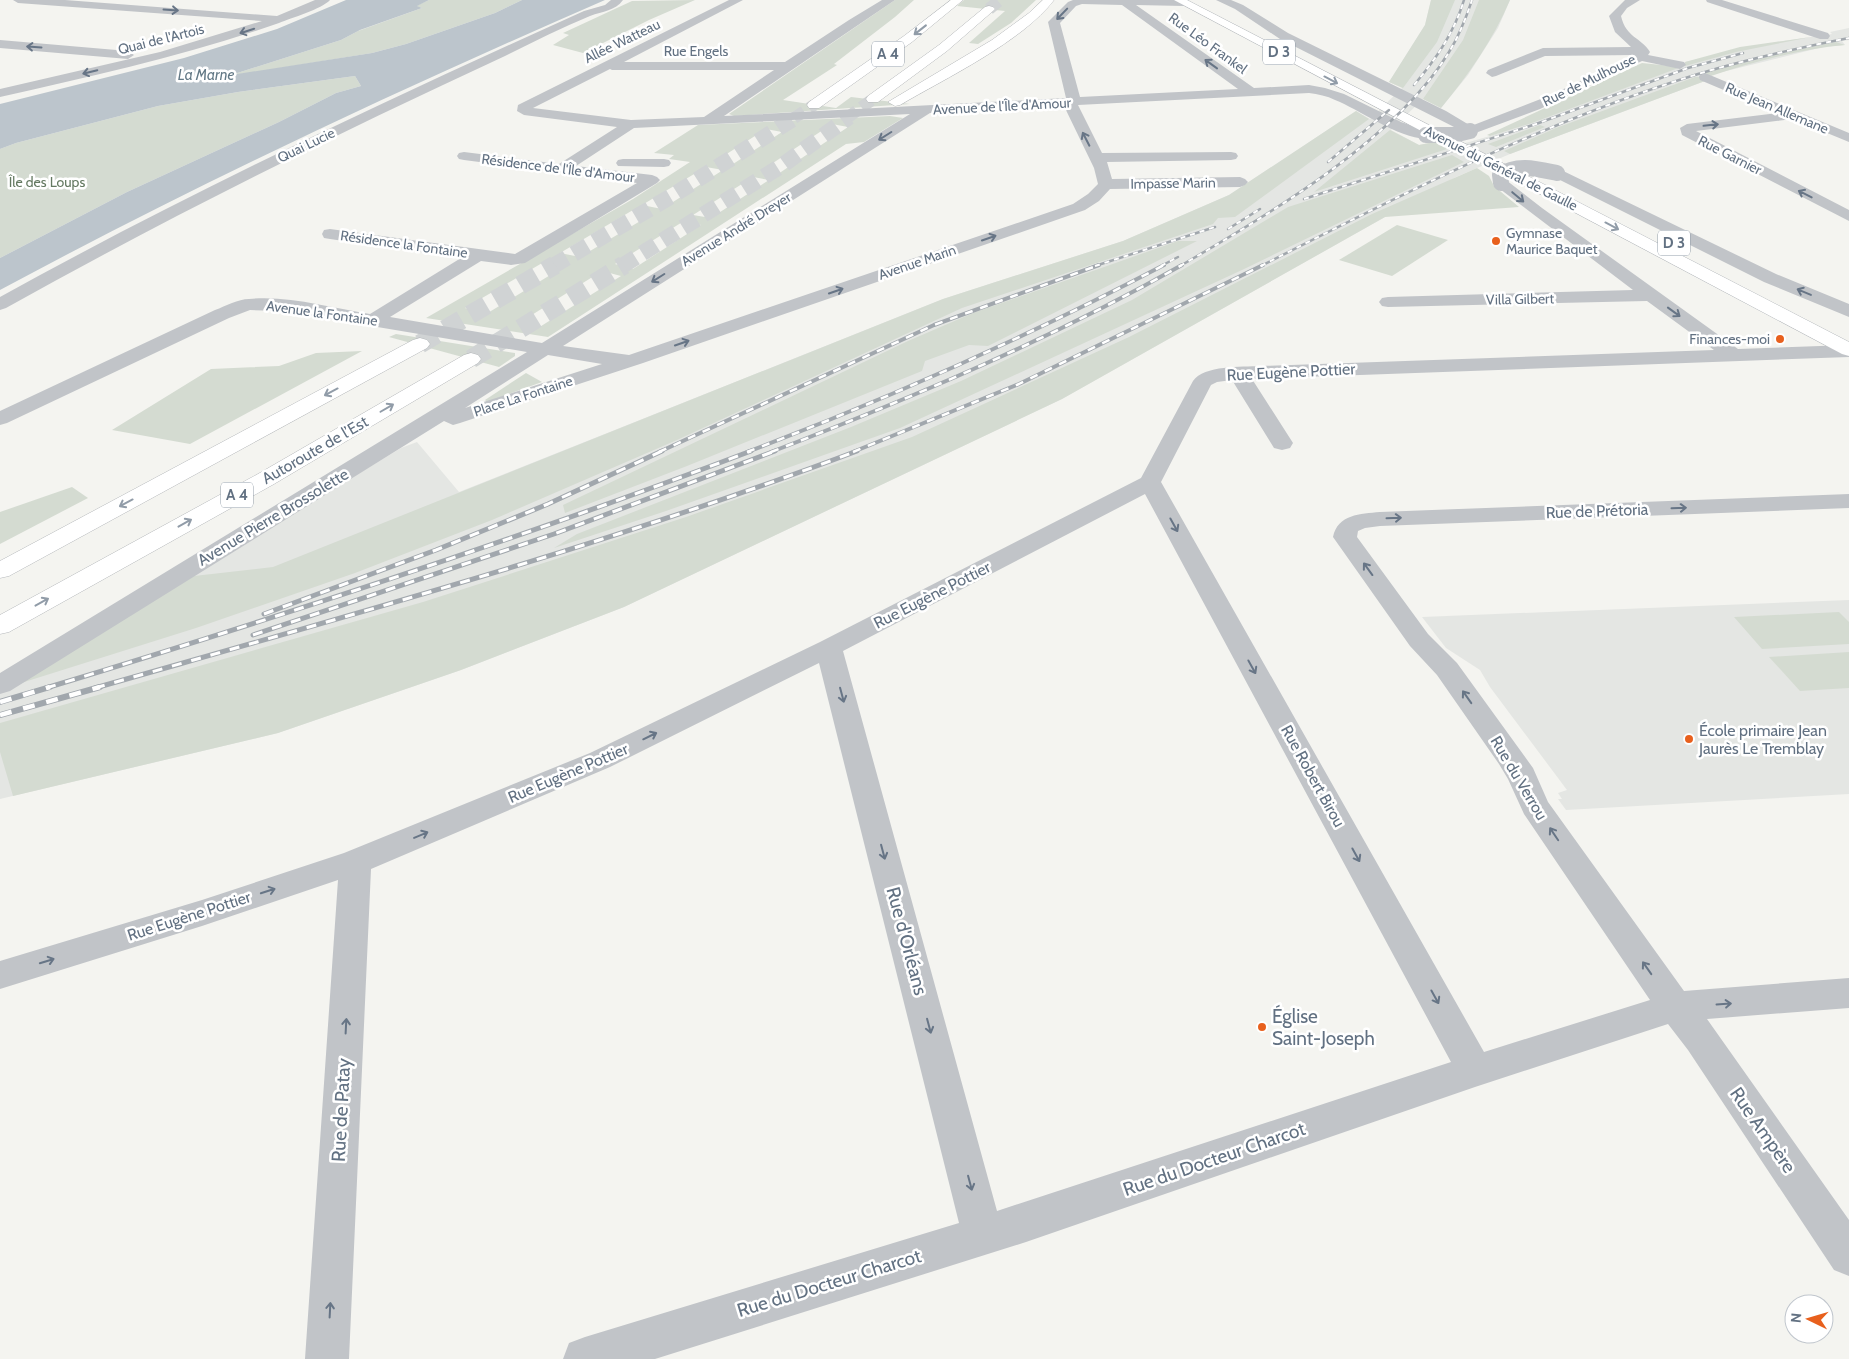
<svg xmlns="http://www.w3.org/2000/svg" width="1849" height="1359" font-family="Cabin,sans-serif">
<rect width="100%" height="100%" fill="#f4f4f0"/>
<g fill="#e4e6e3">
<polygon points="1431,0 1510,0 1498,28 1468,75 1441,108 1423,99 1391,130 1419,145 1434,142 1448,148 1490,136 1684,64 1685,62 1777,42 1832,34 1830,32 1849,28 1849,40 1842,41 1845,45 1823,47 1702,77 1705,81 1510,154 1456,177 1062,399 624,607 461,670 278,733 0,799 0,690 401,448 417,442 459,492 943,299 1123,241 1229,195 1356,111 1370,119 1402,88 1389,82 1425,25"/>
<polygon points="1849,600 1849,794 1566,810 1558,799 1562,799 1558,793 1567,790 1490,687 1480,670 1446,648 1422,617"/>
</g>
<g fill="#d4dbd1" fill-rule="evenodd">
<polygon points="429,0 522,0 495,13 406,44 372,53 250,73 231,75 341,40 358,31 422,8 416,6"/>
<polygon points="695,0 649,20 583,53 553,45 569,35 563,33 632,1"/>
<polygon points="895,0 914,0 895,17 834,64 837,65 783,100 836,108 851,97 910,104 734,116 729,114"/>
<polygon points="964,0 1036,0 1011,23 978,44 969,43 1005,11 957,6"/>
<polygon points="1431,0 1455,0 1437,42 1403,88 1389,82 1425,25"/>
<path d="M 1479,0 L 1510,0 C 1493,40 1469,74 1441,108 L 1423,99 L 1463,40 Z"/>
<polygon points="1811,37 1736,52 1685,66 1685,62 1740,47"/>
<path d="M 1836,42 L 1845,45 C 1800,49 1753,62 1711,76 L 1702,73 L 1796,50 Z"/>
<polygon points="1642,63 1681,67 1532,123 1490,136 1487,135"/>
<polygon points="355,76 361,86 336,93 279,122 127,192 0,258 0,149 16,143 158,106 238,92"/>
<polygon points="1695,77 1702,77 1705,81 1510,154 1504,151 1556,128"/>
<polygon points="1356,111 1369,119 1235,217 1218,218 1213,224 962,308 677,440 492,520 355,573 196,628 18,684 194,576 273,567 943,299 1123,241 1229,195"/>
<path d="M 890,116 L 903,118 L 864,142 L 846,144 L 548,337 L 426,318 L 633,199 L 690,162 L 669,159 L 674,155 L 654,153 L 698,125 ZM 832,124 L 848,127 L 778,174 L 761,171 ZM 766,129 L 782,132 L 730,166 L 714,162 ZM 706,167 L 723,170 L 662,209 L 642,205 ZM 753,177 L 769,180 L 711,218 L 693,215 ZM 633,210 L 652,214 L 580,257 L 560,253 ZM 684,221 L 701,225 L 633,269 L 615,264 ZM 549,259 L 570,263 L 486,314 L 465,308 ZM 602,271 L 621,276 L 538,328 L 519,323 Z"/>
<polygon points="1540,125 1545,127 1496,147 1488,144"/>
<polygon points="1390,130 1419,145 1434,142 1447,149 1314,192"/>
<polygon points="1452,155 1464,162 1242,270 900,428 666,511 554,548 577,534 851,427 961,381 1132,300 1288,207"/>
<polygon points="1477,168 1489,176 1494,186 1519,207 1385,217 1062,399 624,607 461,670 278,733 13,796 0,752 0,723 423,602 686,517 912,437 1129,337 1372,214"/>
<polygon points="1397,225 1448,240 1392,276 1339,260"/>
<polygon points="1178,241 1197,241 988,346 969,345 925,361 922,371 687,466 565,513 563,505 908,341 973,313"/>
<polygon points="396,334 515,353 515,356 499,367 389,337"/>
<polygon points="362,351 190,444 112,430 211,369 279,366 316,353"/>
<polygon points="526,373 542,382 487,402 485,400"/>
<polygon points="72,487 88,498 0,544 0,512"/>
<polygon points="1839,612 1849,622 1849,644 1762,649 1734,617"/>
<polygon points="1849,652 1849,688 1800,691 1769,657"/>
</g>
<path fill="#bcc5cc" d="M 346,0 L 429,0 L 417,6 L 422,8 L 360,30 L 341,40 L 231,75 L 372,53 L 406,44 L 495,13 L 522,0 L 605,0 C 400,89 197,184 0,290 L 0,258 L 127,192 L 279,122 L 336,93 L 361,86 L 355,76 L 238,92 L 158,106 L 16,143 L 0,149 L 0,104 L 184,58 L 277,29 Z"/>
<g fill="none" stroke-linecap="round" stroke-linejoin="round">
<g stroke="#d0d3d4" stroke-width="12" stroke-dasharray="12 6" stroke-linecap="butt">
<polyline points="989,9 1000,0"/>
<polyline points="794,118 814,105"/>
<polyline points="847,118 873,99"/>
</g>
<g stroke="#d0d3d4" stroke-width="16" stroke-dasharray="16 8" stroke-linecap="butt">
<polyline points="553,266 675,194 796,117"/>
<polyline points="622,266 784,164 849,117"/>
</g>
<g stroke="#d0d3d4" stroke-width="19" stroke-dasharray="19 10" stroke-linecap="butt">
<polyline points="420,344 555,265"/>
<polyline points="471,359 624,265"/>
</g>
<g stroke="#b4b8bc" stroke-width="1">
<polygon id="major" points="1174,0 1187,0 1849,342 1849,356 1842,354"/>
</g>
<g stroke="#b4b7ba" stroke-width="1">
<g id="highway">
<polygon points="951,0 963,0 912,42 819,108 809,108 807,105 809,102 904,36"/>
<path d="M 1043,0 L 1054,0 C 1022,42 946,78 900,105 L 895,106 L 888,102 L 992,40 L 1029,13 Z"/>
<polygon points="989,6 993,7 995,9 993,11 947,51 878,102 868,102 866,99 868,96 939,45 985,7"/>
<polygon points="420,338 427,340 430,344 427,348 9,576 0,578 0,561 413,340"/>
<polygon points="471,353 478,355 481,359 478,363 274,484 9,632 0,634 0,615 258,474 464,355"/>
</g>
</g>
<g fill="#c1c4c8" fill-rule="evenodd">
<path d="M 13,0 L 65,0 L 277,16 L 315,0 L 330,0 C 322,9 291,18 279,23 C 188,55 94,76 0,97 L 0,89 L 160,52 L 262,21 L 18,3 Z"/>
<path d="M 611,0 L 623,0 C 615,11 603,11 590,16 C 561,28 533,42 505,56 C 336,134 169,217 6,308 L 0,310 L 0,297 C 190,192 386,100 584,11 L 605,5 Z"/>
<path d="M 729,0 L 743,0 L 624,62 L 785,62 L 849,20 L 882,0 L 895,0 L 724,116 L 1066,98 L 1048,22 L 1068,2 L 1073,0 L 1185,0 L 1190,3 L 1184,6 L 1136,5 L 1254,88 L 1309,85 L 1325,88 L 1344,94 L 1401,122 L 1431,132 L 1433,135 L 1431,138 C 1407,144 1359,109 1335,100 C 1327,96 1318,94 1309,93 L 1078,105 L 1102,153 L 1231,152 L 1236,153 L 1238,156 L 1236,159 L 1231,160 L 1107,162 L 1112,179 L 1240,177 L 1245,179 L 1248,182 L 1245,185 L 1240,187 L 1110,189 L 1099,201 L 1085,210 L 643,363 L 460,423 L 453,425 L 444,421 L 10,691 L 0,694 L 0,673 L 527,352 L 282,311 L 250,310 L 229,318 L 7,423 L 0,425 L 0,411 L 215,310 C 226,306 238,299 249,299 C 288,295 331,308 370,314 L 461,258 L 330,239 L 324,238 L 322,234 L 324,230 L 330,229 L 515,254 L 637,183 L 464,160 L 459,159 L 457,156 L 459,153 L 464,152 L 559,164 L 617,127 L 524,115 L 517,111 L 518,105 ZM 1082,4 L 1122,5 L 1238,89 L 1080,97 L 1060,23 L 1076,6 ZM 610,69 L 612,70 L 774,70 L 704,117 L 631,120 L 533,108 ZM 1064,106 L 1094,168 L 1098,184 L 1088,194 L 1073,204 L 629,355 L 563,346 L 930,113 ZM 910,114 L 542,343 L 390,317 L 481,261 L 511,265 L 525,263 L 657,183 L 660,180 L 657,177 L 652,175 L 576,166 L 634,128 ZM 548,355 L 602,364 L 465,408 Z"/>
<path d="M 1216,0 L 1231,0 L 1243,5 L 1288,33 L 1446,111 L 1471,126 L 1551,95 L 1635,55 L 1545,56 L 1496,76 L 1492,77 L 1486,73 L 1488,70 L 1543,48 L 1631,47 L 1615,32 L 1609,16 L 1625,0 L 1640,0 L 1627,8 L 1621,16 C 1626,38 1641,37 1650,52 L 1648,55 L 1684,62 L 1686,65 L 1680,69 L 1642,61 L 1540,109 L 1470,135 L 1280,39 L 1235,9 Z"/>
<polygon points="1706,0 1722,0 1828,33 1830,36 1828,39 1820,39 1707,2"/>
<polygon points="0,40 128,51 134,55 128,59 0,48"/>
<polygon points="1705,73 1849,133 1849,142 1793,119 1696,131 1849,210 1849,221 1682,135 1680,128 1687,124 1778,113 1700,80 1699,77 1700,74"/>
<polygon points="623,159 664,159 669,160 671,163 669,166 664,167 618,166 616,163 618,160"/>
<polygon points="1557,168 1776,274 1849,304 1849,317 1764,282 1552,176 1549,173 1552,170"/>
<path d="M 1501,178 L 1506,180 L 1542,208 L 1738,349 L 1849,345 L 1849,357 L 1252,379 L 1293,443 L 1290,448 L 1282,450 L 1274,448 L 1232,380 L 1217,382 L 1211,385 L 1161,482 L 1484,1052 L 1650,1000 L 1524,814 L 1508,779 L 1499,764 L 1437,675 L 1410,646 L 1333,537 C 1338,514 1360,514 1380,512 L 1849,494 L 1849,508 L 1380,526 L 1365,528 L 1358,531 L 1357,537 L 1428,634 L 1457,663 L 1533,768 L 1548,802 L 1684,991 L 1849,978 L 1849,1008 L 1707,1019 L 1849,1220 L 1849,1276 L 1834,1270 L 1688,1050 L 1668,1024 L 1475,1087 L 1026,1242 L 655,1359 L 563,1359 L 569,1343 L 585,1337 L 959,1223 L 819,663 L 610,767 L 371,869 L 349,1359 L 305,1359 L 338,880 L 202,926 L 0,989 L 0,961 L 202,900 L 344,853 L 590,753 L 820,642 L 1141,478 L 1193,381 C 1204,365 1242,367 1260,366 L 1714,350 L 1647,301 L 1388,307 L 1382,306 L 1379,302 L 1382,298 L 1388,297 L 1633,290 L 1496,186 L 1493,183 L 1496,180 ZM 1145,494 L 1451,1062 L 997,1211 L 843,651 Z"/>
</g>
<use href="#major" fill="#fff" fill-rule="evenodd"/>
<use href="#highway" fill="#fff" fill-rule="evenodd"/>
<g stroke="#a1a7ad" stroke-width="2.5">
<g id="rail-far3">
<path d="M 1414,85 C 1436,59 1454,33 1464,0"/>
<polyline points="1328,162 1389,110"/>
<polyline points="1304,199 1536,124 1688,68 1743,53"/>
<polyline points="1228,229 1260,209"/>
<polyline points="1095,266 1215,227"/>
<polyline points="1161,266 1178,257"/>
<path d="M 1180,266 C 1267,216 1397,139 1449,52 C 1459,36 1466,18 1472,0"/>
<path d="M 1261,266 C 1402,194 1546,121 1698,74 C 1748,59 1798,48 1849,38"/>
</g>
</g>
<g stroke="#a1a7ad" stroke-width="4">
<g id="rail-far2">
<polyline points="659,452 934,325 1099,265"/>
<path d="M 747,452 C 890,398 1029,336 1164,265"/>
<path d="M 771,452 C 912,398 1051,339 1182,265"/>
<polyline points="853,452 1019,384 1263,265"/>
</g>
</g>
<g stroke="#a1a7ad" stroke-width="5">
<g id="rail-far1">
<polyline points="264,614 436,550 548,504 662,451"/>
<polyline points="253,635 554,534 775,451"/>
<path d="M 46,688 C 283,616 519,539 751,451"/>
<path d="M 95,688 C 351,615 608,545 857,451"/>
</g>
</g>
<g stroke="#a1a7ad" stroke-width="6">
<g id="rail">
<polyline points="0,702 50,687"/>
<polyline points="0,715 100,687"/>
</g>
</g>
<use href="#rail-far3" stroke="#fff" stroke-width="2" stroke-dasharray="5" stroke-linecap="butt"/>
<use href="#rail-far2" stroke="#fff" stroke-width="2.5" stroke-dasharray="8" stroke-linecap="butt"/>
<use href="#rail-far1" stroke="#fff" stroke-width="3" stroke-dasharray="10" stroke-linecap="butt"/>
<use href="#rail" stroke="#fff" stroke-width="4.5" stroke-dasharray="12" stroke-linecap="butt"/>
<g stroke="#c1c4c8" stroke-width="16">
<polyline points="1426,135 1453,135 1470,131"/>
<path d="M 1501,183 L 1500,175 C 1517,163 1538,169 1557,173"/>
</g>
</g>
<defs><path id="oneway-shaft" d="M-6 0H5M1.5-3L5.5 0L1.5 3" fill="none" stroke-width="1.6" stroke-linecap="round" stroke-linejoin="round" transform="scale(1.25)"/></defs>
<g stroke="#677586">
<use href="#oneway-shaft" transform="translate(171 10) rotate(4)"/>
<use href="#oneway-shaft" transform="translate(1062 14) rotate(134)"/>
<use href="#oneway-shaft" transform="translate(247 31) rotate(162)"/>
<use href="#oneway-shaft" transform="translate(34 47) rotate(-176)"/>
<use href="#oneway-shaft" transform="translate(1211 64) rotate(-144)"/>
<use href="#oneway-shaft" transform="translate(90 72) rotate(167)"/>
<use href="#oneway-shaft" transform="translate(1711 125) rotate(-6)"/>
<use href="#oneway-shaft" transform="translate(885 136) rotate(148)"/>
<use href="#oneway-shaft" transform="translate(1086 139) rotate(-117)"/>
<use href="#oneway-shaft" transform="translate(1805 194) rotate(-153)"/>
<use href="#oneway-shaft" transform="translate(1518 197) rotate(40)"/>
<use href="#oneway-shaft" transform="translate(989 238) rotate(-19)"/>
<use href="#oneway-shaft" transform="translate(658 278) rotate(148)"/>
<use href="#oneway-shaft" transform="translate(836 291) rotate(-19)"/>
<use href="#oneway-shaft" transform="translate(1804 292) rotate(-157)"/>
<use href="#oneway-shaft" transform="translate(1674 312) rotate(36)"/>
<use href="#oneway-shaft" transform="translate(682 343) rotate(-19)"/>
<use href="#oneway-shaft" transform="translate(1679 508) rotate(-2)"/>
<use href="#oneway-shaft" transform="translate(1394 518) rotate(-2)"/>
<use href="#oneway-shaft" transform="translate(1174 525) rotate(61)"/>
<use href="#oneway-shaft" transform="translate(1368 569) rotate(-126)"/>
<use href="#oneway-shaft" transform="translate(1252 667) rotate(61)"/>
<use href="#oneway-shaft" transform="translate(842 695) rotate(75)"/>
<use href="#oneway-shaft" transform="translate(1467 697) rotate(-125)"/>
<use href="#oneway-shaft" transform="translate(650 736) rotate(-26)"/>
<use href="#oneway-shaft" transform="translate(1554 834) rotate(-124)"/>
<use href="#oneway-shaft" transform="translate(421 835) rotate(-23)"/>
<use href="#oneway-shaft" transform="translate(883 852) rotate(75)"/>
<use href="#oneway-shaft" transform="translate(1356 855) rotate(61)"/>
<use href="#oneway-shaft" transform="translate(268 891) rotate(-18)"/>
<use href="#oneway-shaft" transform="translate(47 961) rotate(-17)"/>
<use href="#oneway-shaft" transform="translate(1647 968) rotate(-125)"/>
<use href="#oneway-shaft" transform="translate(1435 997) rotate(61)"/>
<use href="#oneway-shaft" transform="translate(1724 1004) rotate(-4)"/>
<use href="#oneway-shaft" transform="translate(346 1026) rotate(-87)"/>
<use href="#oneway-shaft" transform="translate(929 1026) rotate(75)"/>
<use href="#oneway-shaft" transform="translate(970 1183) rotate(75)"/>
<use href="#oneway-shaft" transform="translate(330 1310) rotate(-87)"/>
</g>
<g stroke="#919ca8">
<use href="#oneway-shaft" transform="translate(920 30) rotate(142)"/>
<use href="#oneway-shaft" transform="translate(1331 80) rotate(28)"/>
<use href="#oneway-shaft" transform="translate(1612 226) rotate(28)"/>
<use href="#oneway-shaft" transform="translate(331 392) rotate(152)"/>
<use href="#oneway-shaft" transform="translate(387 408) rotate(-30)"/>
<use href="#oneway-shaft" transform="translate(126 503) rotate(152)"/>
<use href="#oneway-shaft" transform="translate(185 523) rotate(-29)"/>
<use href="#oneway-shaft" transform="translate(42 602) rotate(-29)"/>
</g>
<g fill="#e8601d" stroke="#fff" stroke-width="2">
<circle cx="1496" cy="241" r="5"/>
<circle cx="1780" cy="339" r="5"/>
<circle cx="1689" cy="739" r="5"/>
<circle cx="1262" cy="1027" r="5"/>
</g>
<g text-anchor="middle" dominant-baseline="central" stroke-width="5" stroke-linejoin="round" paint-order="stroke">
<g font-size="14" fill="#627182" stroke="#fff">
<text transform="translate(161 39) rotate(-14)">Quai de l'Artois</text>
<text transform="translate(622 41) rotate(-26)">Allée Watteau</text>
<text transform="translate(1208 43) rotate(36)">Rue Léo Frankel</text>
<text x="696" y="51">Rue Engels</text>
<text transform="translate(1589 80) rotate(-26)">Rue de Mulhouse</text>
<text transform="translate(1002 106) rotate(-3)">Avenue de l'Île d'Amour</text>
<text transform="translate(1777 108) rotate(23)">Rue Jean Allemane</text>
<text transform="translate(306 145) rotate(-26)">Quai Lucie</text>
<text transform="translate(1730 155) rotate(27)">Rue Garnier</text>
<text transform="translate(558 168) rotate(7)">Résidence de l'Île d'Amour</text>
<text transform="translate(1501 168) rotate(27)">Avenue du Général de Gaulle</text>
<text transform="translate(1173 183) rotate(-1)">Impasse Marin</text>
<text transform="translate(736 229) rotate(-32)">Avenue André Dreyer</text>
<text transform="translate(404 244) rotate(8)">Résidence la Fontaine</text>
<text transform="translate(917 262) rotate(-19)">Avenue Marin</text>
<text transform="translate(1520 299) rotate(-1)">Villa Gilbert</text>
<text transform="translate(322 313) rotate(8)">Avenue la Fontaine</text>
<text transform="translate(523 396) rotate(-18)">Place La Fontaine</text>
</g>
<g font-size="14" fill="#647961" stroke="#fff">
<text x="47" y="182">Île des Loups</text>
</g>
<g font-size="14" fill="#627182" stroke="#fff" text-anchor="start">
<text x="1506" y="233">Gymnase<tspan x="1506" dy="16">Maurice Baquet</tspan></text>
<text x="1770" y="339" text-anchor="end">Finances-moi</text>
</g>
<g fill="#fff" stroke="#919ca8" stroke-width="1">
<rect x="1263" y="39.5" width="32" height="25" rx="4"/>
<rect x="872" y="41.5" width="32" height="25" rx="4"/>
<rect x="1658" y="230.5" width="32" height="25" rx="4"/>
<rect x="221" y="482.5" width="32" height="25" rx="4"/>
</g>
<g font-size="15" font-weight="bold" fill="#627182">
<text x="1279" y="52">D 3</text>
<text x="888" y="54">A 4</text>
<text x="1674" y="243">D 3</text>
<text x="237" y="495">A 4</text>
</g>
<g font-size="15" font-style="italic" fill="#637986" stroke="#fff">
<text x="206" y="75">La Marne</text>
</g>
<g font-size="16" fill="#627182" stroke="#fff">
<text transform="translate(1291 372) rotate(-3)">Rue Eugène Pottier</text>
<text transform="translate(315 450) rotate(-30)">Autoroute de l’Est</text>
<text transform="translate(1597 511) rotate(-2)">Rue de Prétoria</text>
<text transform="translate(273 517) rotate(-31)">Avenue Pierre Brossolette</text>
<text transform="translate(932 595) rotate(-27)">Rue Eugène Pottier</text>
<text transform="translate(568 773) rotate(-23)">Rue Eugène Pottier</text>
<text transform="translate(1313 776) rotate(61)">Rue Robert Birou</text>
<text transform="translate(1519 778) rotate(59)">Rue du Verrou</text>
<text transform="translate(189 916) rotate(-18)">Rue Eugène Pottier</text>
</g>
<g font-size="16" fill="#627182" stroke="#fff" text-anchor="start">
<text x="1699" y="730">École primaire Jean<tspan x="1699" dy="18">Jaurès Le Tremblay</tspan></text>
</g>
<g font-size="19" fill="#627182" stroke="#fff">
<text transform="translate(907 941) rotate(75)">Rue d'Orléans</text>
<text transform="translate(341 1110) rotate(-87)">Rue de Patay</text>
<text transform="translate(1763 1130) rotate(55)">Rue Ampère</text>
<text transform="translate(1214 1159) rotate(-19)">Rue du Docteur Charcot</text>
<text transform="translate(829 1283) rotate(-17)">Rue du Docteur Charcot</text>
</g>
<g font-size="19" fill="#627182" stroke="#fff" text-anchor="start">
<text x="1272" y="1016">Église<tspan x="1272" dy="22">Saint-Joseph</tspan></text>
</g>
</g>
<g transform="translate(1809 1319) rotate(275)"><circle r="24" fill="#ffffff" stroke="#c0c6cd"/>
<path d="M0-4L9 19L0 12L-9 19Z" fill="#e8601d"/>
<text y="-8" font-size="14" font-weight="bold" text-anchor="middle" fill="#627182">N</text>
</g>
</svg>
